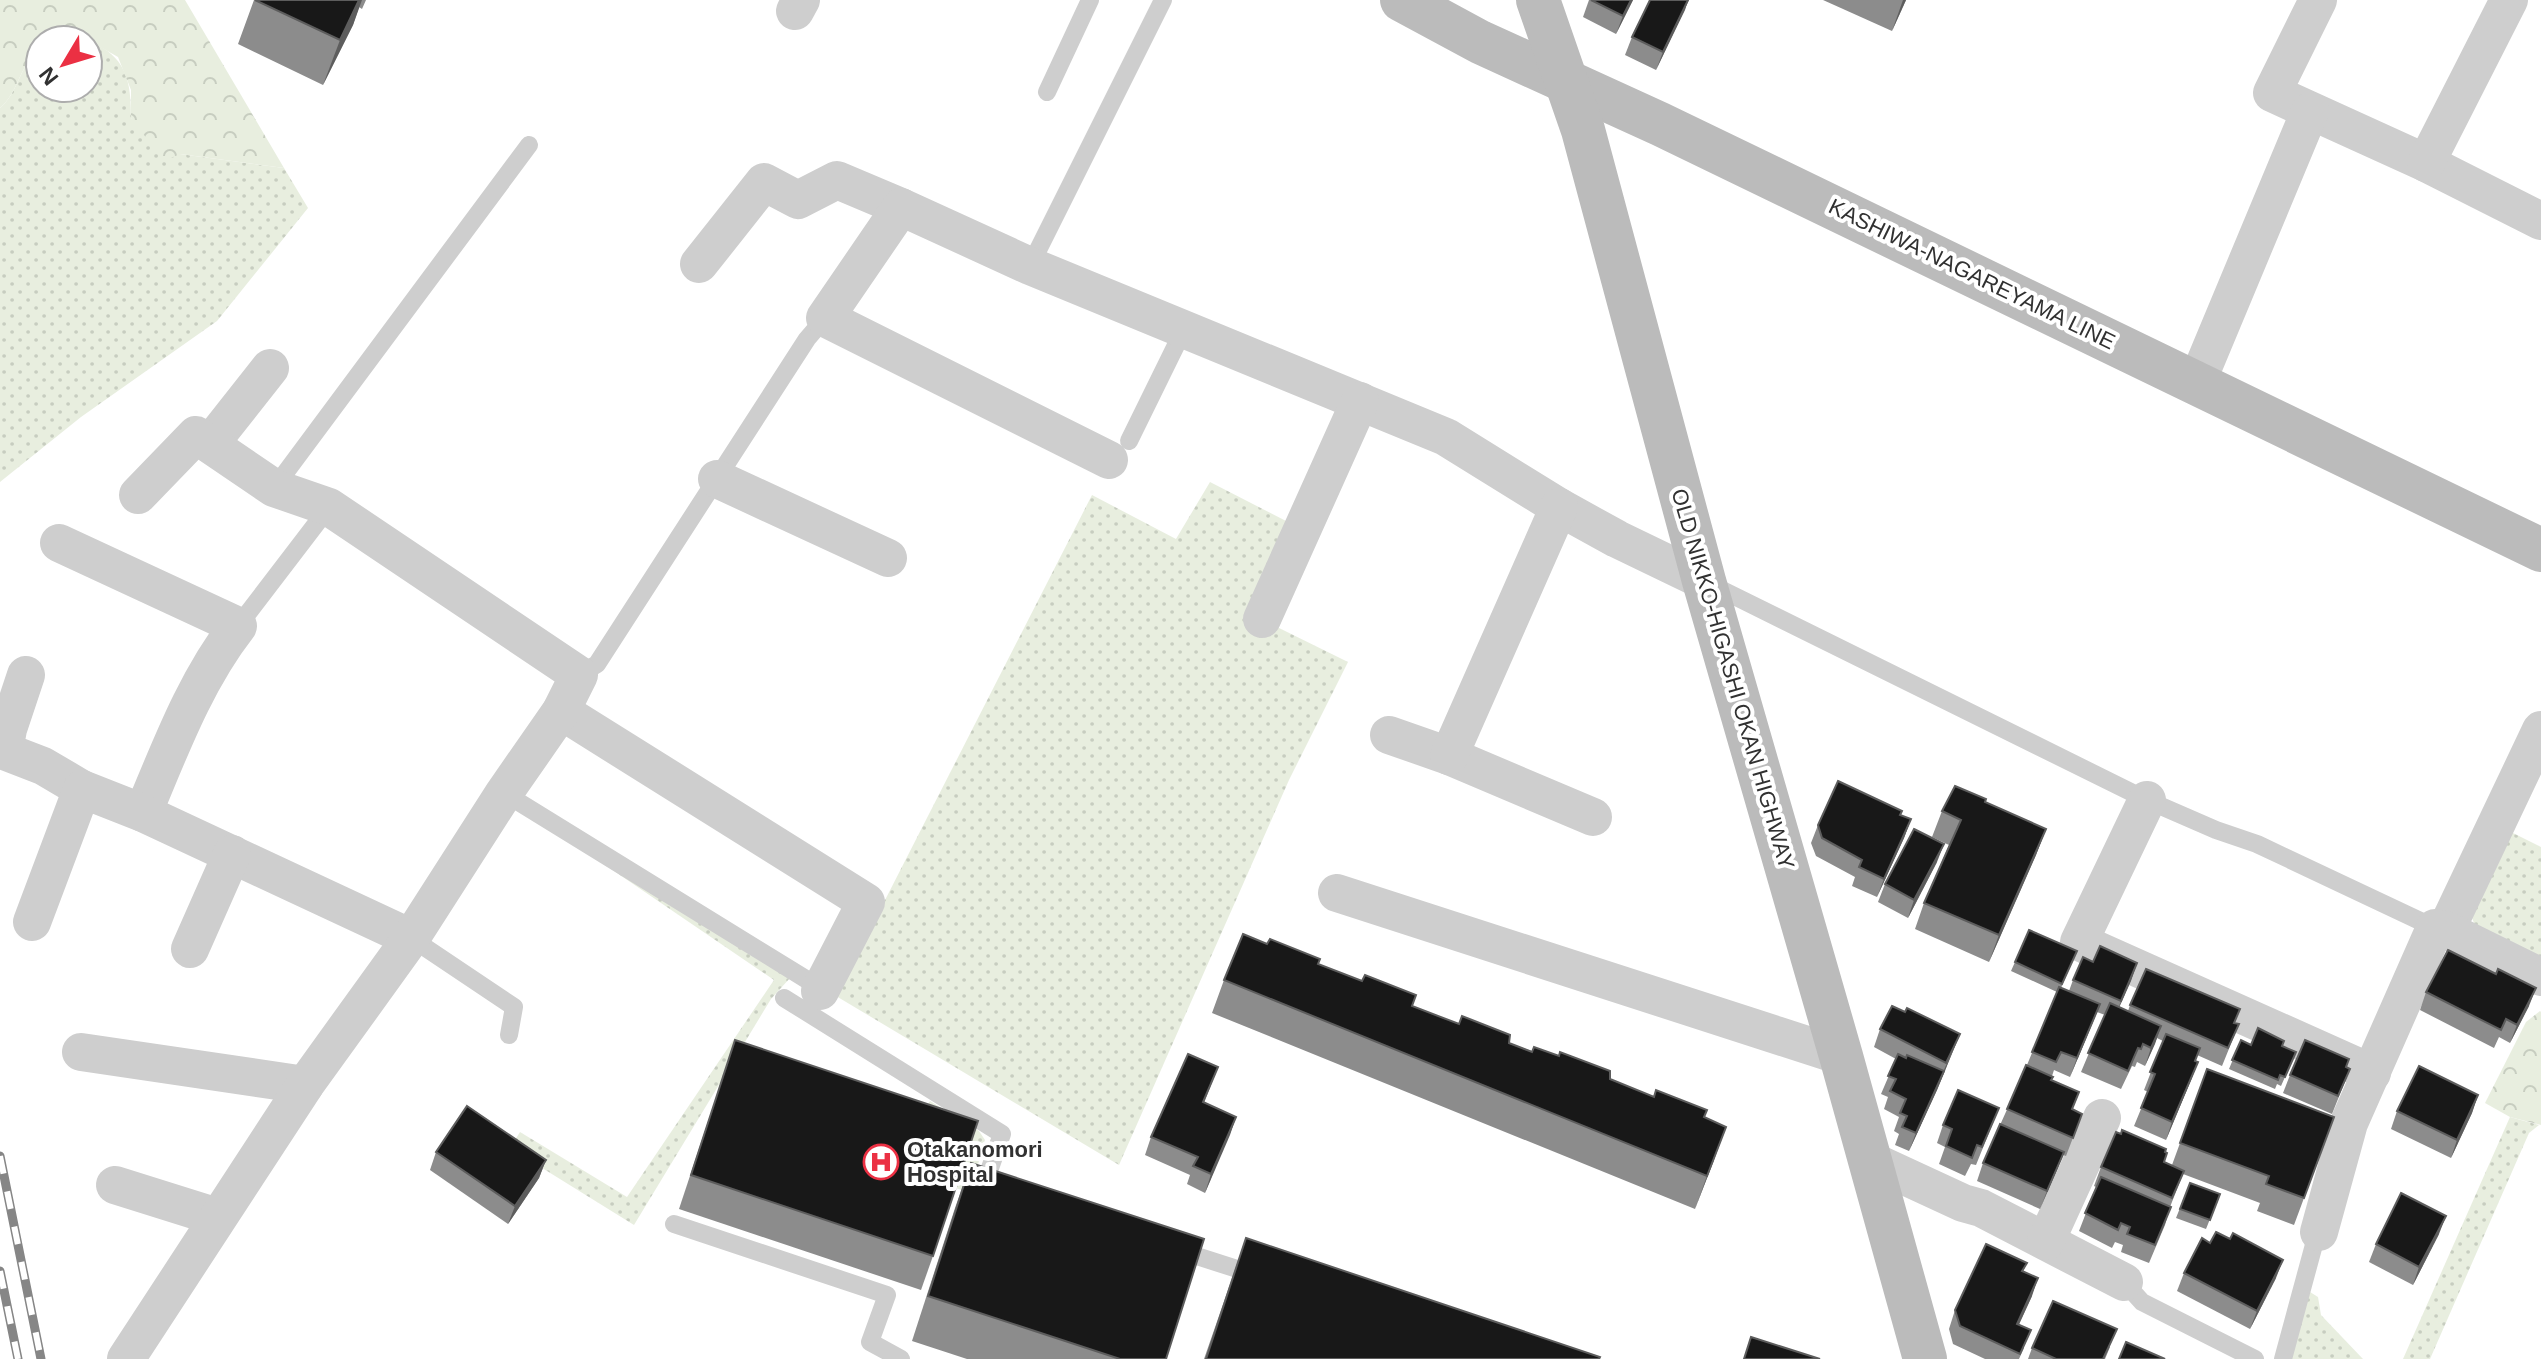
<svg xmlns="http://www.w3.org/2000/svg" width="2541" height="1359" font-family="Helvetica,sans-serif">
<defs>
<pattern id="grass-dots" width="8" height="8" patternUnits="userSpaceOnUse" patternTransform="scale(2)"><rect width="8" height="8" fill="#e8eedf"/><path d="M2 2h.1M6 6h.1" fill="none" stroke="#c7cdc0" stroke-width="1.8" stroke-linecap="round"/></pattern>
<pattern id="forest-crowns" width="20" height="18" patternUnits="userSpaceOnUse" patternTransform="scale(2)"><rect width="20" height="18" fill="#e8eedf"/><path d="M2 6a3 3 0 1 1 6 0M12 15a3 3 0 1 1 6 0" fill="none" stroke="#c7cdc0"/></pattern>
</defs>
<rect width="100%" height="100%" fill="#fff"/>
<g fill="url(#grass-dots)">
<path d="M 78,40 C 89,40 94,43 103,48 C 129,64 131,89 131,118 L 180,154 L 284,168 L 308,208 L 217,321 L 81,417 L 0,482 L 0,108 C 19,92 19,65 40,49 L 40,88 L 88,88 L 88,40 Z"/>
<polygon points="1210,482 1288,522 1277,627 1348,662 1289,780 1119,1165 836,996 1092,495 1176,539"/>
<polygon points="2511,832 2541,847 2541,963 2478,933 2470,913"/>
<polygon points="595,858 790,978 771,999 634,1225 510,1148 520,1132 627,1197 774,980"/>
<polygon points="930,1101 979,1131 985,1140 970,1192 955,1188 913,1127"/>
<polygon points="2510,1117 2539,1125 2529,1133 2430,1359 2403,1359"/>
<polygon points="2310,1292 2318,1297 2321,1315 2363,1359 2289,1359"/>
</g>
<g fill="url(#forest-crowns)">
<path d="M 0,0 L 185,0 L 284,168 L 180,154 L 164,161 L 131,118 L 131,90 L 118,57 L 88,40 L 40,40 L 40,49 C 19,65 19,92 0,108 Z"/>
<polygon points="2540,1011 2541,1012 2541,1125 2510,1117 2485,1103 2526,1022"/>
</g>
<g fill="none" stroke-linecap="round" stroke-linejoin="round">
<g stroke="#cecece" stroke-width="18">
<polyline points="1047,92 1090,0"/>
<polyline points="1030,266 1163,0"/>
<polyline points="1129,441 1184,329"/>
<polyline points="274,488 529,145"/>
<polyline points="1708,583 2147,800 2216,830 2257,844 2435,928"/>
<polyline points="238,626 329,507"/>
<polyline points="579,675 597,664 807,339 825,318"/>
<polyline points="504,793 809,981 820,991"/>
<polyline points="411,938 514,1007 509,1035"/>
<polyline points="784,998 1002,1134 983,1188 986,1188"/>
<polyline points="674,1224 887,1295 870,1342 901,1359"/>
<polyline points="1178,1250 1256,1275"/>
<polyline points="2124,1282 2142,1302 2255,1359"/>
<polyline points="2283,1359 2315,1241 2319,1232"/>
</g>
<g stroke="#cecece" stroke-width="38">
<polyline points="2318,0 2272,93 2426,163 2541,221"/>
<polyline points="795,11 801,0"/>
<polyline points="2426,163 2509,0"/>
<polyline points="699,264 764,182 798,200 837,180 901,207"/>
<polyline points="2197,382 2310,111"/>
<polyline points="210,444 270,368"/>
<polyline points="1109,460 825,318 901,207 1030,266 1446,437 1559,507 1617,539 1704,581"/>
<polyline points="717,479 888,558"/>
<path d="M 59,543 L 238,626 C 195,681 170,749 143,813"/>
<polyline points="1262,619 1360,401"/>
<polyline points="26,675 8,729 4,751 43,766 82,789"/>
<polyline points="561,711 866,902 820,991"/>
<polyline points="1389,735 1449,756 1593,817"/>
<polyline points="1449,756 1559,507"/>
<polyline points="2147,800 2079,942 2372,1073"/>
<polyline points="1337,893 1841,1056"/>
<polyline points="32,922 82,789 143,813 411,938"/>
<polyline points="2446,930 2541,730"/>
<polyline points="190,949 232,854"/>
<polyline points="81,1052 305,1085"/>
<polyline points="1870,1160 1963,1203 1981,1208 2124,1282"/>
<polyline points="115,1185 217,1217"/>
<polyline points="2319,1232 2349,1123 2435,928 2446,930 2541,977"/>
<polyline points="2046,1241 2102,1118"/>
<polyline points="126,1359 305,1085 411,938 504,793 561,711 579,675 329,507 274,488 196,435 138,495"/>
</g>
<g stroke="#bbb" stroke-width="44">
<polyline points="1402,0 1480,42 1660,124 2541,550"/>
<polyline points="1538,0 1583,130 1704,581 1841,1056 1925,1359"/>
</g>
<g stroke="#868686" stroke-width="9">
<g id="rail">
<polyline points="0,1156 41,1359"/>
<polyline points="0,1271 18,1359"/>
</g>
</g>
<use href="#rail" stroke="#fff" stroke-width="6" stroke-dasharray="18" stroke-linecap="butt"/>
</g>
<g fill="#8c8c8c">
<polygon points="254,0 366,0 362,9 359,7 353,25 323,85 238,44"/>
<polygon points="1589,0 1633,0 1616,34 1583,17"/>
<polygon points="1650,0 1689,0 1656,70 1625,55 1632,37"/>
<polygon points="1823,0 1906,0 1892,31"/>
<polygon points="1985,802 2046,829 2036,855 1989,962 1915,929 1924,903 1949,845 1932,837 1942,811"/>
<polygon points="1901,815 1911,819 1904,838 1877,897 1852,886 1855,877 1816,856 1811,843 1818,825"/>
<polygon points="1937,862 1908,918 1878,902 1885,884"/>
<polygon points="2077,951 2061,988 2069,991 2073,980 2093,962 2137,963 2119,1007 2128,1011 2130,1005 2239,1024 2222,1066 2197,1055 2195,1061 2198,1062 2191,1080 2166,1140 2134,1126 2148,1092 2144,1090 2163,1041 2157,1038 2145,1066 2137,1062 2135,1067 2132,1066 2121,1089 2081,1072 2105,1015 2097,1012 2070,1077 2054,1070 2052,1076 2052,1081 2073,1109 2082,1114 2066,1156 2063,1155 2040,1209 1977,1181 1983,1163 2027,1065 2057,992 2011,971 2015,962"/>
<polygon points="1318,964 1412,1006 1509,1043 1610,1079 1704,1117 1714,1160 1695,1209 1212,1013 1224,980"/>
<polygon points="2426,992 2529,1006 2510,1043 2499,1037 2494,1048 2420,1010"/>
<polygon points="1905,1012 1960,1034 1937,1090 1909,1151 1895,1145 1899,1134 1894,1131 1899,1117 1884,1109 1888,1097 1881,1094 1896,1059 1874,1047 1880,1029"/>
<polygon points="735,1040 933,1256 921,1290 679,1209"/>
<polygon points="2241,1040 2251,1045 2282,1046 2296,1052 2281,1086 2277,1084 2275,1089 2229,1069"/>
<polygon points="1218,1067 1204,1103 1236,1117 1205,1193 1187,1184 1190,1175 1145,1155 1151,1137"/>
<polygon points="2346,1067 2350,1069 2332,1114 2283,1093 2290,1075"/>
<polygon points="2207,1069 2334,1117 2294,1225 2257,1211 2260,1203 2183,1174 2170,1207 2165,1225 2149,1263 2121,1252 2123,1245 2115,1242 2112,1248 2079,1231 2096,1187 2094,1186 2101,1167 2165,1152 2164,1162 2172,1165"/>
<polygon points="2478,1095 2472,1113 2451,1158 2391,1129 2397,1111"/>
<polygon points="1999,1108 1976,1165 1971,1164 1965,1176 1939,1164 1945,1147 1937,1143 1943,1125"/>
<polygon points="436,1152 546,1160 539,1178 508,1224 430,1170"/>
<polygon points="971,1163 1166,1359 967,1359 912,1341 955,1208"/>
<polygon points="2190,1183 2220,1194 2206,1229 2176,1218"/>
<polygon points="2439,1234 2413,1285 2369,1262 2376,1244"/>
<polygon points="1246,1238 1599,1359 1204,1359"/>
<polygon points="2230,1239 2276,1278 2250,1329 2177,1291 2184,1273 2210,1243"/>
<polygon points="2027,1263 2023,1272 2032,1296 2019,1324 2024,1348 2019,1359 1985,1359 1953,1344 1949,1329 1955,1310"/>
<polygon points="2110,1347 2105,1359 2028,1359 2032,1348"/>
</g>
<g fill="#5d5d5d">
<polygon points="359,0 362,0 353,25 323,85 340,40"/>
<polygon points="1631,0 1633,0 1616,34 1623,16"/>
<polygon points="1688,0 1685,10 1656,70 1663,52"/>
<polygon points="1903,0 1906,0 1892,31"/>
<polygon points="1911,819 1904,838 1877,897 1884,879"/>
<polygon points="2046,829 2036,855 1989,962 1999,935"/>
<polygon points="1944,844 1937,862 1908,918 1914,900"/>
<polygon points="2137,963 2131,981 2114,1019 2121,1001"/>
<polygon points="2536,988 2529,1006 2510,1043 2517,1025"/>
<polygon points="2100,1004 2093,1022 2070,1077 2077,1058"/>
<polygon points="2161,1026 2155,1044 2145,1066 2151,1048"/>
<polygon points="1960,1034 1937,1090 1909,1151 1916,1133"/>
<polygon points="2198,1062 2191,1080 2166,1140 2172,1122"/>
<polygon points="2478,1095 2472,1113 2451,1158 2457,1140"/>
<polygon points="1236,1117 1230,1135 1205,1193 1211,1174"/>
<polygon points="1726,1127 1714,1160 1695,1209 1707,1176"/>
<polygon points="2064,1152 2057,1170 2040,1209 2047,1191"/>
<polygon points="546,1160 539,1178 508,1224 515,1206"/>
<polygon points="2446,1216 2439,1234 2413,1285 2419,1267"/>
<polygon points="2283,1260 2276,1278 2250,1329 2257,1311"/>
<polygon points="2038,1278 2032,1296 2011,1342 2017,1324"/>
</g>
<g fill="#181818" stroke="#5d5d5d" stroke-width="2">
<polygon points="255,0 359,0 340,40"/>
<polygon points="1591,0 1631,0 1623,16"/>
<polygon points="1650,0 1688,0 1663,52 1632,37"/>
<polygon points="1838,781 1902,811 1900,815 1911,819 1884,879 1859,867 1862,860 1822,838 1818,825"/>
<polygon points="1955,786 1986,799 1985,802 2046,829 1999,935 1924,903 1961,820 1942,811"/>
<polygon points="1914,829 1944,844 1914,900 1885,884"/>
<polygon points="2029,930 2077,951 2062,984 2015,962"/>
<polygon points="1243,934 1267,944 1270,939 1320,959 1318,964 1362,981 1365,975 1416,995 1412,1006 1459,1024 1462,1016 1510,1035 1509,1043 1532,1052 1534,1047 1559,1056 1560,1052 1610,1071 1610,1079 1654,1097 1656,1090 1707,1110 1704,1117 1726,1127 1707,1176 1224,980"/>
<polygon points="2100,946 2137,963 2121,1001 2073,980 2083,957 2093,962"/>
<polygon points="2448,950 2496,974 2498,969 2536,988 2517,1025 2506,1019 2501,1030 2426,992"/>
<polygon points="2146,969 2240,1009 2234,1023 2239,1024 2228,1048 2130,1005"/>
<polygon points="2059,987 2100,1004 2077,1058 2061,1052 2056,1062 2032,1052"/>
<polygon points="2110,1003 2161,1026 2151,1048 2143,1044 2141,1049 2138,1048 2128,1071 2088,1053"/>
<polygon points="1892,1006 1905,1012 1907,1008 1960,1034 1946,1063 1880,1029"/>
<polygon points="2258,1028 2284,1041 2282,1046 2296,1052 2285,1077 2280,1075 2278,1080 2232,1060 2241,1040 2251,1045"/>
<polygon points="2166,1034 2200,1048 2195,1061 2198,1062 2172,1122 2141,1108 2155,1074 2150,1072"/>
<polygon points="735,1040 978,1121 933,1256 691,1175"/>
<polygon points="2305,1040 2349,1059 2346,1067 2350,1069 2338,1096 2290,1075"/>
<polygon points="1188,1054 1218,1067 1203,1102 1236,1117 1211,1174 1193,1166 1198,1157 1151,1137"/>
<polygon points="1898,1054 1906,1058 1907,1055 1944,1071 1916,1133 1902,1127 1907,1116 1900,1113 1906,1099 1890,1091 1896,1079 1888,1076"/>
<polygon points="2026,1065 2053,1077 2051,1080 2079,1092 2072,1109 2082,1114 2073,1138 2007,1109"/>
<polygon points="2419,1066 2478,1095 2457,1140 2397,1111"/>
<polygon points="2207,1069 2334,1117 2304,1198 2266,1184 2269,1176 2180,1143"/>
<polygon points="1958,1090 1999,1108 1982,1147 1977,1145 1972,1158 1946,1146 1952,1129 1943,1125"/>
<polygon points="467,1106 546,1160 515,1206 436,1152"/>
<polygon points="2000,1124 2064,1152 2047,1191 1983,1163"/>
<polygon points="2122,1130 2166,1149 2165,1152 2167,1153 2164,1162 2184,1171 2172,1198 2101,1167 2116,1132 2121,1134"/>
<polygon points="971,1163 1204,1239 1166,1359 1120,1359 928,1296"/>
<polygon points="2101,1177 2171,1207 2155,1245 2127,1234 2130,1227 2121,1223 2118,1230 2085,1213"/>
<polygon points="2190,1183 2220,1194 2210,1220 2180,1209"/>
<polygon points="2401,1193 2446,1216 2419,1267 2376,1244"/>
<polygon points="2216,1232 2230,1239 2233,1233 2283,1260 2257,1311 2184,1273 2202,1238 2210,1243"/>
<polygon points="1246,1238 1600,1357 1599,1359 1206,1359"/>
<polygon points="1986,1244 2027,1263 2022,1271 2038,1278 2017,1324 2031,1330 2020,1354 1960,1326 1955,1310"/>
<polygon points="2053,1301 2117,1329 2103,1359 2056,1359 2032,1348"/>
<polygon points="1751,1337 1820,1359 1744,1359"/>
<polygon points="2126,1342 2165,1359 2119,1359"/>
</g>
<defs>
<g id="hospital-ring" transform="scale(1.8)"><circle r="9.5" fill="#fff" stroke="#eb3043" stroke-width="1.5"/><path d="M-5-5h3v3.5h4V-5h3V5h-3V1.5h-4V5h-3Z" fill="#eb3043"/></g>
</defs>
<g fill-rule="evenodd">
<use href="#hospital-ring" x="881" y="1162"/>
</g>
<g text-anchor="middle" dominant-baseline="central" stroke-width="8" stroke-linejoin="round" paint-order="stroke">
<g font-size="22" fill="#313131" stroke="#fff">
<text transform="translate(1972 274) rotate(26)">KASHIWA-NAGAREYAMA LINE</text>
<text transform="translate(1733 679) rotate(74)">OLD NIKKO-HIGASHI OKAN HIGHWAY</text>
</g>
<g font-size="22" font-weight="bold" fill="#313131" stroke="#fff" text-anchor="start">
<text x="907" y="1149">Otakanomori<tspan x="907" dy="25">Hospital</tspan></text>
</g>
</g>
<g transform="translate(64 64) rotate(232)"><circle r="38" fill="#ffffff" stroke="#adadad" stroke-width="2"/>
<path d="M0-6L14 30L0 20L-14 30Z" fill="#eb3043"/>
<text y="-12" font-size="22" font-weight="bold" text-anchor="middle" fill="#313131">N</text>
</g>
</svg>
